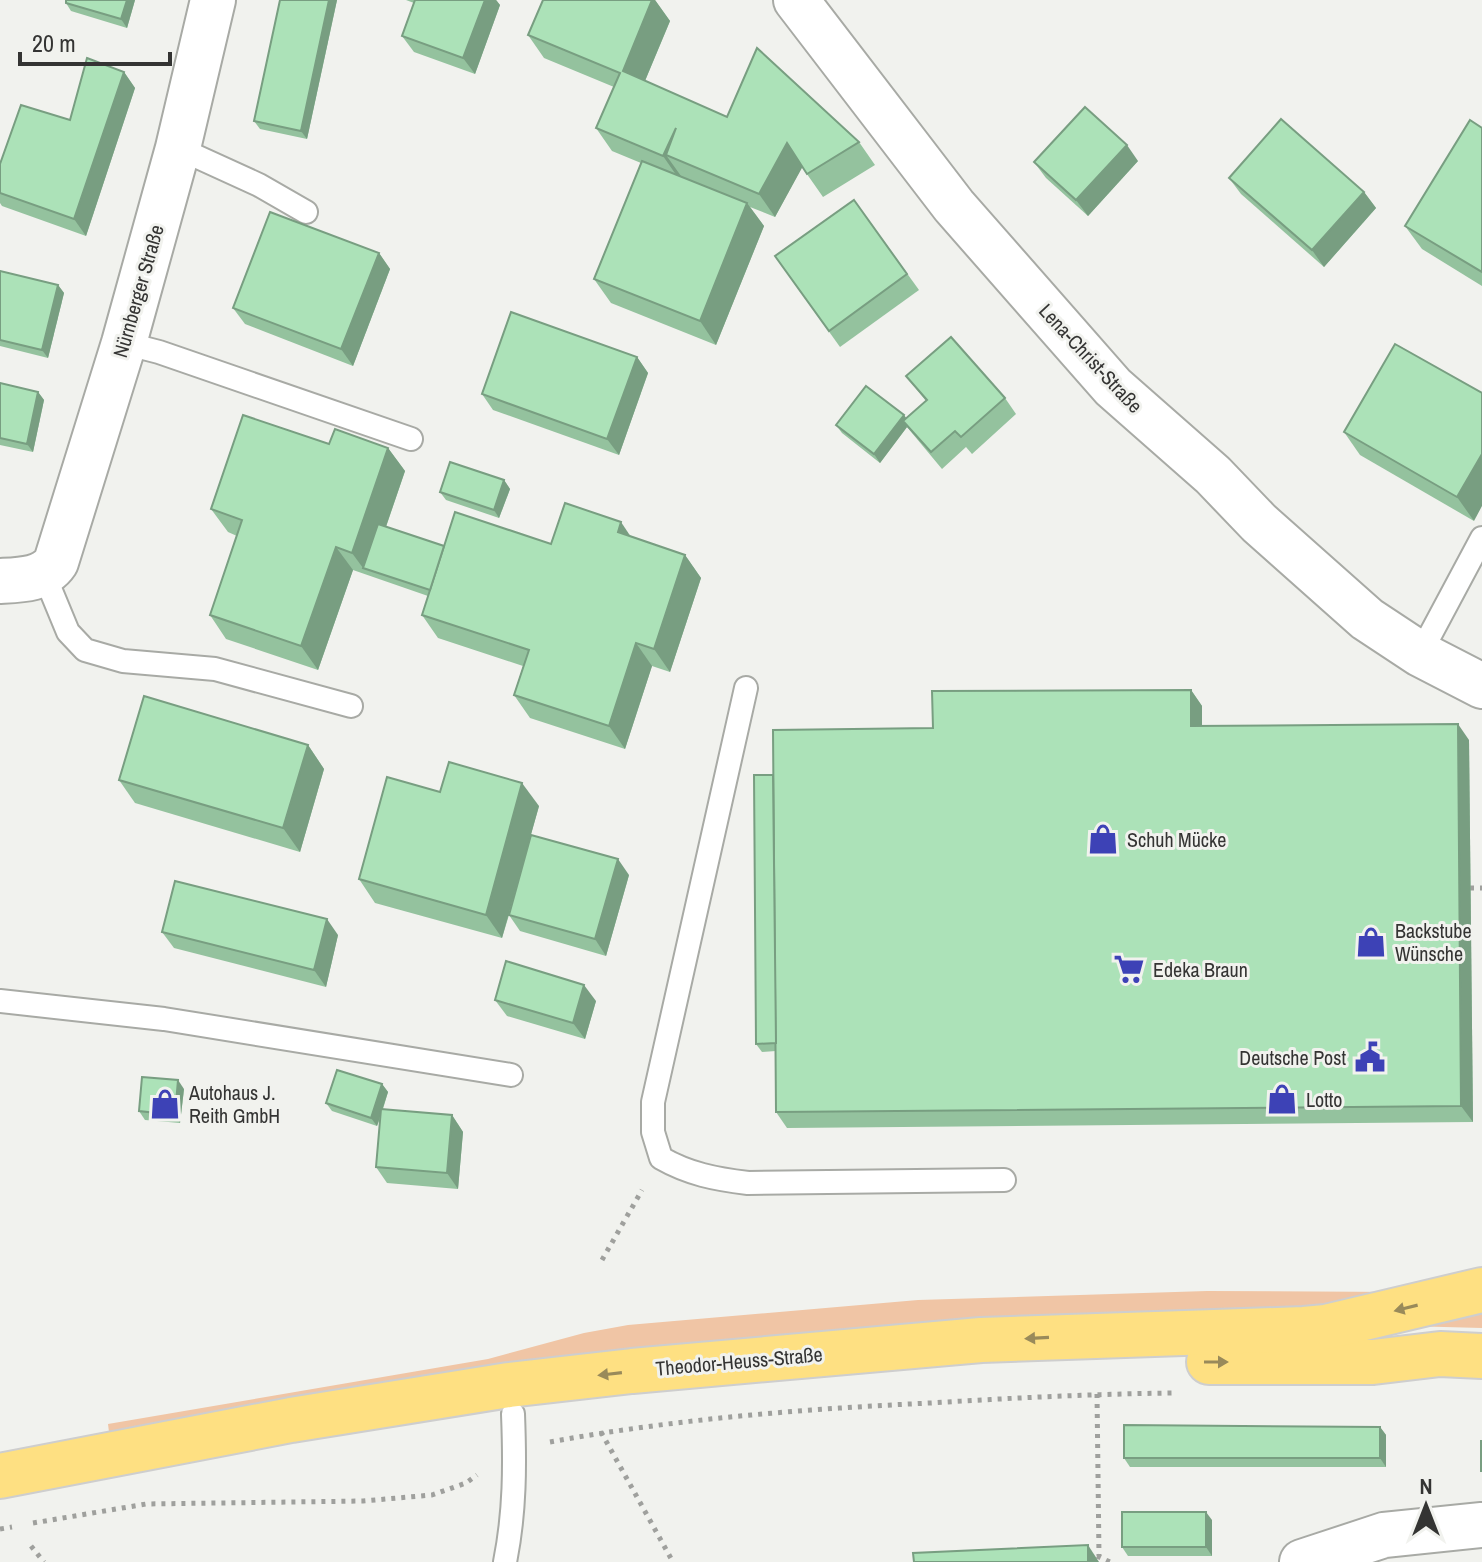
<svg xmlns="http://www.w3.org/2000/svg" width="1482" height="1562" font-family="'Archivo Narrow',sans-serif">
<rect width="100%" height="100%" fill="#f1f2ee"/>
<polygon fill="#f0c5a5" points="1207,1291 1400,1292 1482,1296 1482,1328 1293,1323 110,1440 108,1424 488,1359 584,1333 628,1325 918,1300"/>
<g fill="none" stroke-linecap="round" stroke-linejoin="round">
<g stroke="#a8aaa5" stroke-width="26">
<g id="lane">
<polyline points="178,148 259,185 306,212"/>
<polyline points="124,343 159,352 411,439"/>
<polyline points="44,574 68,632 85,650 123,661 215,669 351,706"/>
<polyline points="1420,654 1482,538"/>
<path d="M 746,688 L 653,1102 L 653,1132 L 661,1158 C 689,1174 715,1179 748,1183 L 1004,1180"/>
<polyline points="0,1001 164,1019 511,1075"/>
<path d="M 505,1562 C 515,1512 515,1465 513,1414"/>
</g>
</g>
<g stroke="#a8aaa5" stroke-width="48">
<g id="street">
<polyline points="796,0 954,206 1113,387 1213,475 1259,523 1367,619 1420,654 1482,686"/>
<path d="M 0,581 C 20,580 44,580 56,562 L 124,343 L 178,148 L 213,0"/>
<polyline points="1302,1562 1384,1535 1482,1525"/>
</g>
</g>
<g stroke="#cecece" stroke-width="48">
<g id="primary">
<polyline points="1209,1362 1373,1362 1440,1354 1482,1356"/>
<polyline points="0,1476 291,1420 509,1385 632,1371 981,1340 1304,1329 1326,1327 1482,1290"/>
</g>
</g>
<g stroke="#9fa09d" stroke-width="5" stroke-dasharray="4 6" stroke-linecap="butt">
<polyline points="1470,888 1482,888"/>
<polyline points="602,1260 642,1190"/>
<polyline points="1097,1394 1099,1556"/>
<polyline points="601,1432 673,1562"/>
<path d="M 550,1442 C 675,1419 803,1409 930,1403 C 1011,1398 1092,1394 1173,1393"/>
<polyline points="33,1523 146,1504 363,1501 432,1495 466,1483 477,1475"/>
<polyline points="0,1529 12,1527"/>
<polyline points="31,1546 44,1562"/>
<polyline points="1097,1556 1110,1562"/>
</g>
<use href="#lane" stroke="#fff" stroke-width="22"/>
<use href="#street" stroke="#fff" stroke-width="44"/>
<use href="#primary" stroke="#fee082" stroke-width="44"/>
</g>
<g fill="#94c29e">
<polygon points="135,0 127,28 71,11 66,3"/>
<polygon points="280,0 337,0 307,139 260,129 254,121"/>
<polygon points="406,0 496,0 500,5 475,74 414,52 402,36 414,3"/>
<polygon points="543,0 655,0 670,21 645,81 727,117 859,142 875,165 823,197 802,167 775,217 750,207 764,226 716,345 611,303 594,279 641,163 612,151 596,128 614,87 544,58 528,35"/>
<polygon points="124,72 135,88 86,236 2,206 0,203 0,164 70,120"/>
<polygon points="1482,128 1482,286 1422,249 1405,226"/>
<polygon points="1138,161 1088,216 1046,178 1034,162"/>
<polygon points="1229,178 1364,192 1376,208 1324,267 1241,194"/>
<polygon points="854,200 919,290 840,347 775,256"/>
<polygon points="379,253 390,269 353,366 245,324 233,308"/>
<polygon points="0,271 58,285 64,293 48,358 0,346"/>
<polygon points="1395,344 1474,521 1360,455 1344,432"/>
<polygon points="637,357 648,373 619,455 493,410 482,394"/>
<polygon points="906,376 1005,398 1016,414 972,454 966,447 942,469 907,427 880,463 842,433 836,425 906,418 926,401"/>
<polygon points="0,383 38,392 44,400 33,452 0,445"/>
<polygon points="329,444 388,448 405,471 386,527 444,546 551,544 631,537 685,555 701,578 670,672 652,666 625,749 530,718 514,695 523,666 438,638 422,615 428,596 353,570 318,670 226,639 210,615 237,536 228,532 211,509"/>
<polygon points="504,480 510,489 499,518 446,500 440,492"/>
<polygon points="1191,690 1202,706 1202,726 1469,740 1473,1122 787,1128 776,1112 776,1051 762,1052 756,1044 773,775 933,728"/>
<polygon points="308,745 324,769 300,852 135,803 119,780"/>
<polygon points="440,792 539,806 509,912 629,875 606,956 520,931 509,915 502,938 375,903 359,879"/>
<polygon points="162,932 338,935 326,987 174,948"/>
<polygon points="495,1000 596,1001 585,1039 507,1016"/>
<polygon points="382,1084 388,1092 383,1109 452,1115 463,1132 458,1189 387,1183 376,1167 381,1116 377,1126 332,1111 326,1103"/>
<polygon points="184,1089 180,1123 145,1120 139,1111"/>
<polygon points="1380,1427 1386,1435 1386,1467 1130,1467 1124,1458"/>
<polygon points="1212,1520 1212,1556 1128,1556 1122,1547"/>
</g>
<g fill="#789e81">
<polygon points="127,0 135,0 127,28 121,19"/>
<polygon points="329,0 337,0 307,139 301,131"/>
<polygon points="485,0 496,0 500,5 475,74 463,58"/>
<polygon points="652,0 655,0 670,21 639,95 623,71"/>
<polygon points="124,72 135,88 86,236 74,219"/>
<polygon points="676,128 666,155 681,176 679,179 663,156"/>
<polygon points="787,143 803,166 775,217 759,194"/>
<polygon points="1127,145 1138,161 1088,216 1076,200"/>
<polygon points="1364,192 1376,208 1324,267 1312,250"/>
<polygon points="747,203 764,226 716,345 700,321"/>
<polygon points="379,253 390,269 353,366 341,349"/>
<polygon points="58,285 64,293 48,358 42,350"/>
<polygon points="637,357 648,373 619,455 607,439"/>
<polygon points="38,392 44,400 33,452 27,444"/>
<polygon points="904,415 910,423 903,421 907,427 880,463 874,454"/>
<polygon points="388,448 405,471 371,570 363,568 352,553"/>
<polygon points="1482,454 1482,506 1474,521 1457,497"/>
<polygon points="504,480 510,489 499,518 494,510"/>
<polygon points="621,522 637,546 618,532"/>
<polygon points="336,547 353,570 318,670 301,646"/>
<polygon points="685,555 701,578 670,672 654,649"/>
<polygon points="636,643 652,666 625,749 609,726"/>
<polygon points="1191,690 1202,706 1202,743 1191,726"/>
<polygon points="1458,724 1469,740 1473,1122 1461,1106"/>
<polygon points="308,745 324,769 300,852 283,828"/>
<polygon points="522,783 539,806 502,938 486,915"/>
<polygon points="618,859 629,875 606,956 595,939"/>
<polygon points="327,919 338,935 326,987 314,970"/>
<polygon points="584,985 596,1001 585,1039 573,1023"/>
<polygon points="178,1080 184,1089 180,1123 175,1115"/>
<polygon points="382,1084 388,1092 377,1126 371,1118"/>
<polygon points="452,1115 463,1132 458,1189 447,1173"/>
<polygon points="1380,1427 1386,1435 1386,1467 1380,1458"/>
<polygon points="1206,1512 1212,1520 1212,1556 1206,1547"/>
<polygon points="1088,1545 1099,1562 1088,1562"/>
</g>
<g fill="#ace2b8" stroke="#789e81" stroke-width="2">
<polygon points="66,0 127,0 121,19 66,3"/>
<polygon points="280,0 329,0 301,131 254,121"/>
<polygon points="415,0 485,0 463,58 402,36"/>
<polygon points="543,0 652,0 623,71 727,117 757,48 859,142 807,174 787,143 759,194 666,155 676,128 663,156 596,128 620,73 528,35"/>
<polygon points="87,58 124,72 74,219 0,193 0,164 21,105 70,120"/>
<polygon points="1085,107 1127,145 1076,200 1034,162"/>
<polygon points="1281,119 1364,192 1312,250 1229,178"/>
<polygon points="1470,120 1482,128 1482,272 1405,226"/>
<polygon points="642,161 747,203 700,321 594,279"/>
<polygon points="854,200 907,274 829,331 775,256"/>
<polygon points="270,212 379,253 341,349 233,308"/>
<polygon points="0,271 58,285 42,350 0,340"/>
<polygon points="511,312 637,357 607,439 482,394"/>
<polygon points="951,337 1005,398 961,437 955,431 931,452 903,421 927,400 906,376"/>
<polygon points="1395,344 1482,393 1482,454 1457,497 1344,432"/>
<polygon points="0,383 38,392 27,444 0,438"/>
<polygon points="866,386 904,415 874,454 836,425"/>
<polygon points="243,415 329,444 335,429 388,448 352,553 336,547 301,646 210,615 242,520 211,509"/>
<polygon points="450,462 504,480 494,510 440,492"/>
<polygon points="565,503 621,522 618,532 685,555 654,649 636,643 609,726 514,695 529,650 422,615 455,512 551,544"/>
<polygon points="378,524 444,546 430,590 363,568"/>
<polygon points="1191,690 1191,726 1458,724 1461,1106 776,1112 773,730 933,728 932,691"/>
<polygon points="144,696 308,745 283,828 119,780"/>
<polygon points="449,762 522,783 486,915 359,879 387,777 440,792"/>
<polygon points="754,775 773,775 776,1043 756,1044"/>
<polygon points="531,835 618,859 595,939 509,915"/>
<polygon points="175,881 327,919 314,970 162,932"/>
<polygon points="506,961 584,985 573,1023 495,1000"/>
<polygon points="337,1070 382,1084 371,1118 326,1103"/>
<polygon points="142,1077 178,1080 175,1115 139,1111"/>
<polygon points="381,1109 452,1115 447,1173 376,1167"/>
<polygon points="1124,1425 1380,1427 1380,1458 1124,1458"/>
<rect x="1481" y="1441" width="1" height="30"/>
<rect x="1122" y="1512" width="84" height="35"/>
<polygon points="1088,1545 1088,1562 914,1562 913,1553"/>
</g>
<defs><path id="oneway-solid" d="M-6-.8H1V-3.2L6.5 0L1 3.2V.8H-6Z" transform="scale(2)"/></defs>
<g fill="#998a5a">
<use href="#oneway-solid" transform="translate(1406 1308) rotate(166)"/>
<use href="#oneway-solid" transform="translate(1037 1338) rotate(177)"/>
<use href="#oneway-solid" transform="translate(1216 1362)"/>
<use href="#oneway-solid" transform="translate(610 1374) rotate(173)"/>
</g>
<defs>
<g id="shop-bare" transform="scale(2.4)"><path d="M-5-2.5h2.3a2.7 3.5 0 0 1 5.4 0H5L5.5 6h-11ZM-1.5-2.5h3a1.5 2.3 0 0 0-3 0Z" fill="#3d42b6" stroke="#f1f2ee" stroke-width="2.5" paint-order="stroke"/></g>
<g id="supermarket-bare" transform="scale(2.4)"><path d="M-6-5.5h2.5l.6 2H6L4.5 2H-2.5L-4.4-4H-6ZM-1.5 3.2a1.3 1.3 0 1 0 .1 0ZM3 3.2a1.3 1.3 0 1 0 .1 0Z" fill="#3d42b6" stroke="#f1f2ee" stroke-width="2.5" paint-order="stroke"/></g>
<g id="civic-bare" transform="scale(2.4)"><path d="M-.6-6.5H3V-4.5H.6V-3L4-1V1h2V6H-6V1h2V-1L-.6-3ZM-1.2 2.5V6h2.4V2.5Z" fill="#3d42b6" stroke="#f1f2ee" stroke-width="2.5" paint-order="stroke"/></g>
</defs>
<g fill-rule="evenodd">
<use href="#shop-bare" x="1103" y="839"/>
<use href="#shop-bare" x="1371" y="942"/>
<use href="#supermarket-bare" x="1129" y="969"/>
<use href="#civic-bare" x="1370" y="1057"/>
<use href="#shop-bare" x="1282" y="1099"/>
<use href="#shop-bare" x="165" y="1104"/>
</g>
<g text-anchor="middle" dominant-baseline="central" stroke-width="6" stroke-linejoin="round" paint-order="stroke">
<g font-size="20" fill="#343433" stroke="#f1f2ee">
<text transform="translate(138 291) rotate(-74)">Nürnberger Straße</text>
<text transform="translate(1091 358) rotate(47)">Lena-Christ-Straße</text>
<text transform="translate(739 1361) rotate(-5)">Theodor-Heuss-Straße</text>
</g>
<g font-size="20" fill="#343433" stroke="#f1f2ee" text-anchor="start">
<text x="1127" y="839">Schuh Mücke</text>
<text x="1395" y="930">Backstube<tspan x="1395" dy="23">Wünsche</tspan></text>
<text x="1153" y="969">Edeka Braun</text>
<text x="1346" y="1057" text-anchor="end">Deutsche Post</text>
<text x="189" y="1092">Autohaus J.<tspan x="189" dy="23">Reith GmbH</tspan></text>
<text x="1306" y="1099">Lotto</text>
</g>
</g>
<g transform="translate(1426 1506)" stroke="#f1f2ee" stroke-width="6" paint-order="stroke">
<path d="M0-6L14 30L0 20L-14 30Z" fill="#343433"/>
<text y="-12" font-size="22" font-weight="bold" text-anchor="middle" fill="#343433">N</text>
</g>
<path d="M20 52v12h150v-12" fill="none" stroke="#343433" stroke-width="4"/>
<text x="32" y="52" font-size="24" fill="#343433" stroke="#f1f2ee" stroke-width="6" paint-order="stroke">20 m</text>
</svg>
